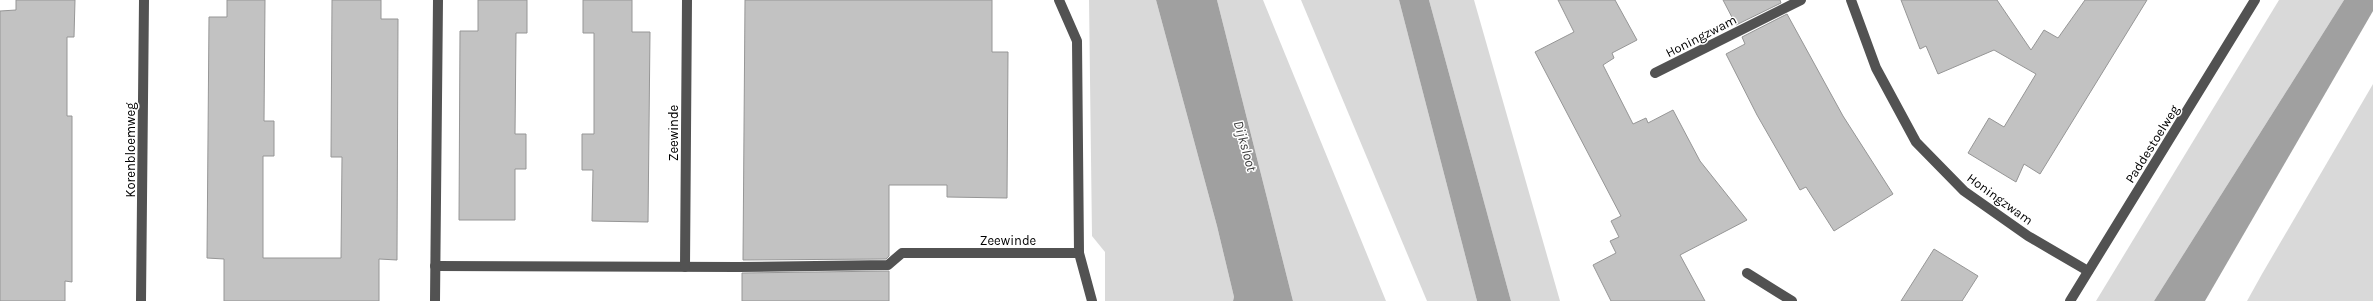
<svg xmlns="http://www.w3.org/2000/svg" width="2373" height="301" font-family="Karla,sans-serif">
<rect width="100%" height="100%" fill="#fff"/>
<g fill="#d9d9d9">
<polygon points="1089,0 1156,0 1217,226 1234,297 1233,301 1105,301 1105,252 1092,236"/>
<polygon points="1217,0 1263,0 1386,301 1293,301"/>
<polygon points="1301,0 1399,0 1477,301 1427,301"/>
<polygon points="1429,0 1474,0 1560,301 1511,301"/>
<polygon points="2279,0 2344,0 2154,301 2096,301"/>
<polygon points="2373,84 2373,301 2247,301 2262,274"/>
</g>
<g fill="#a0a0a0">
<polygon points="1156,0 1217,0 1293,301 1233,301 1234,297 1217,226"/>
<polygon points="1399,0 1429,0 1511,301 1477,301"/>
<polygon points="2344,0 2373,0 2373,11 2205,301 2154,301"/>
</g>
<g fill="#c2c2c2" stroke="#969696">
<polygon points="16,0 75,0 74,37 67,37 67,116 72,116 72,282 65,281 65,301 0,301 0,11 16,10"/>
<polygon points="227,0 265,0 264,121 274,121 274,156 263,156 263,258 341,258 342,157 331,157 332,0 381,0 381,19 398,19 397,260 379,259 379,301 224,301 224,259 207,258 209,17 227,17"/>
<polygon points="478,0 527,0 527,33 516,33 515,134 526,134 526,169 515,169 515,220 459,220 460,31 478,31"/>
<polygon points="583,0 632,0 632,32 650,32 648,222 592,221 593,170 582,170 582,134 594,134 594,33 583,33"/>
<polygon points="745,0 992,0 992,52 1008,52 1007,198 947,197 947,185 889,185 889,256 886,259 743,260"/>
<polygon points="1558,0 1615,0 1637,40 1612,53 1614,58 1603,65 1633,124 1646,118 1648,123 1673,110 1700,161 1747,220 1680,255 1705,301 1611,301 1593,265 1616,253 1610,241 1619,237 1611,221 1621,216 1535,52 1574,32"/>
<polygon points="1723,0 1780,0 1781,3 1736,25"/>
<polygon points="1901,0 1997,0 2031,50 2044,30 2058,38 2085,0 2147,0 2040,174 2024,164 2016,182 1968,153 1989,118 2004,127 2036,74 1994,50 1938,74 1926,46 1920,49"/>
<polygon points="1787,14 1843,116 1893,194 1834,231 1806,187 1800,190 1757,115 1726,54 1745,44 1742,37"/>
<polygon points="1934,249 1978,276 1962,301 1901,301"/>
<polygon points="889,271 889,301 742,301 742,273"/>
</g>
<g fill="none" stroke-linecap="round" stroke-linejoin="round">
<g stroke="#525252" stroke-width="10">
<polyline points="1059,0 1077,41 1079,253 1092,301"/>
<polyline points="1851,0 1876,68 1916,142 1964,191 2028,236 2088,271"/>
<polyline points="1655,73 1801,0"/>
<polyline points="435,266 738,267 888,265 902,253 1079,253"/>
<polyline points="685,267 687,0"/>
<polyline points="1747,273 1792,301"/>
<polyline points="141,301 144,0"/>
<polyline points="435,301 438,0"/>
<polyline points="2070,301 2255,0"/>
</g>
</g>
<g text-anchor="middle" dominant-baseline="central" stroke-width="3" stroke-linejoin="round" paint-order="stroke">
<g font-size="13" fill="#000" stroke="#fff">
<text transform="translate(1701 36) rotate(-27)">Honingzwam</text>
<text transform="translate(673 133) rotate(-90)">Zeewinde</text>
<text transform="translate(2152 144) rotate(-58)">Paddestoelweg</text>
<text transform="translate(130 150) rotate(-90)">Korenbloemweg</text>
<text transform="translate(2000 199) rotate(36)">Honingzwam</text>
<text x="1008" y="240">Zeewinde</text>
</g>
<g font-size="14" font-style="italic" fill="#414141" stroke="#fff">
<text transform="translate(1245 146) rotate(74)">Dijksloot</text>
</g>
</g>
</svg>
